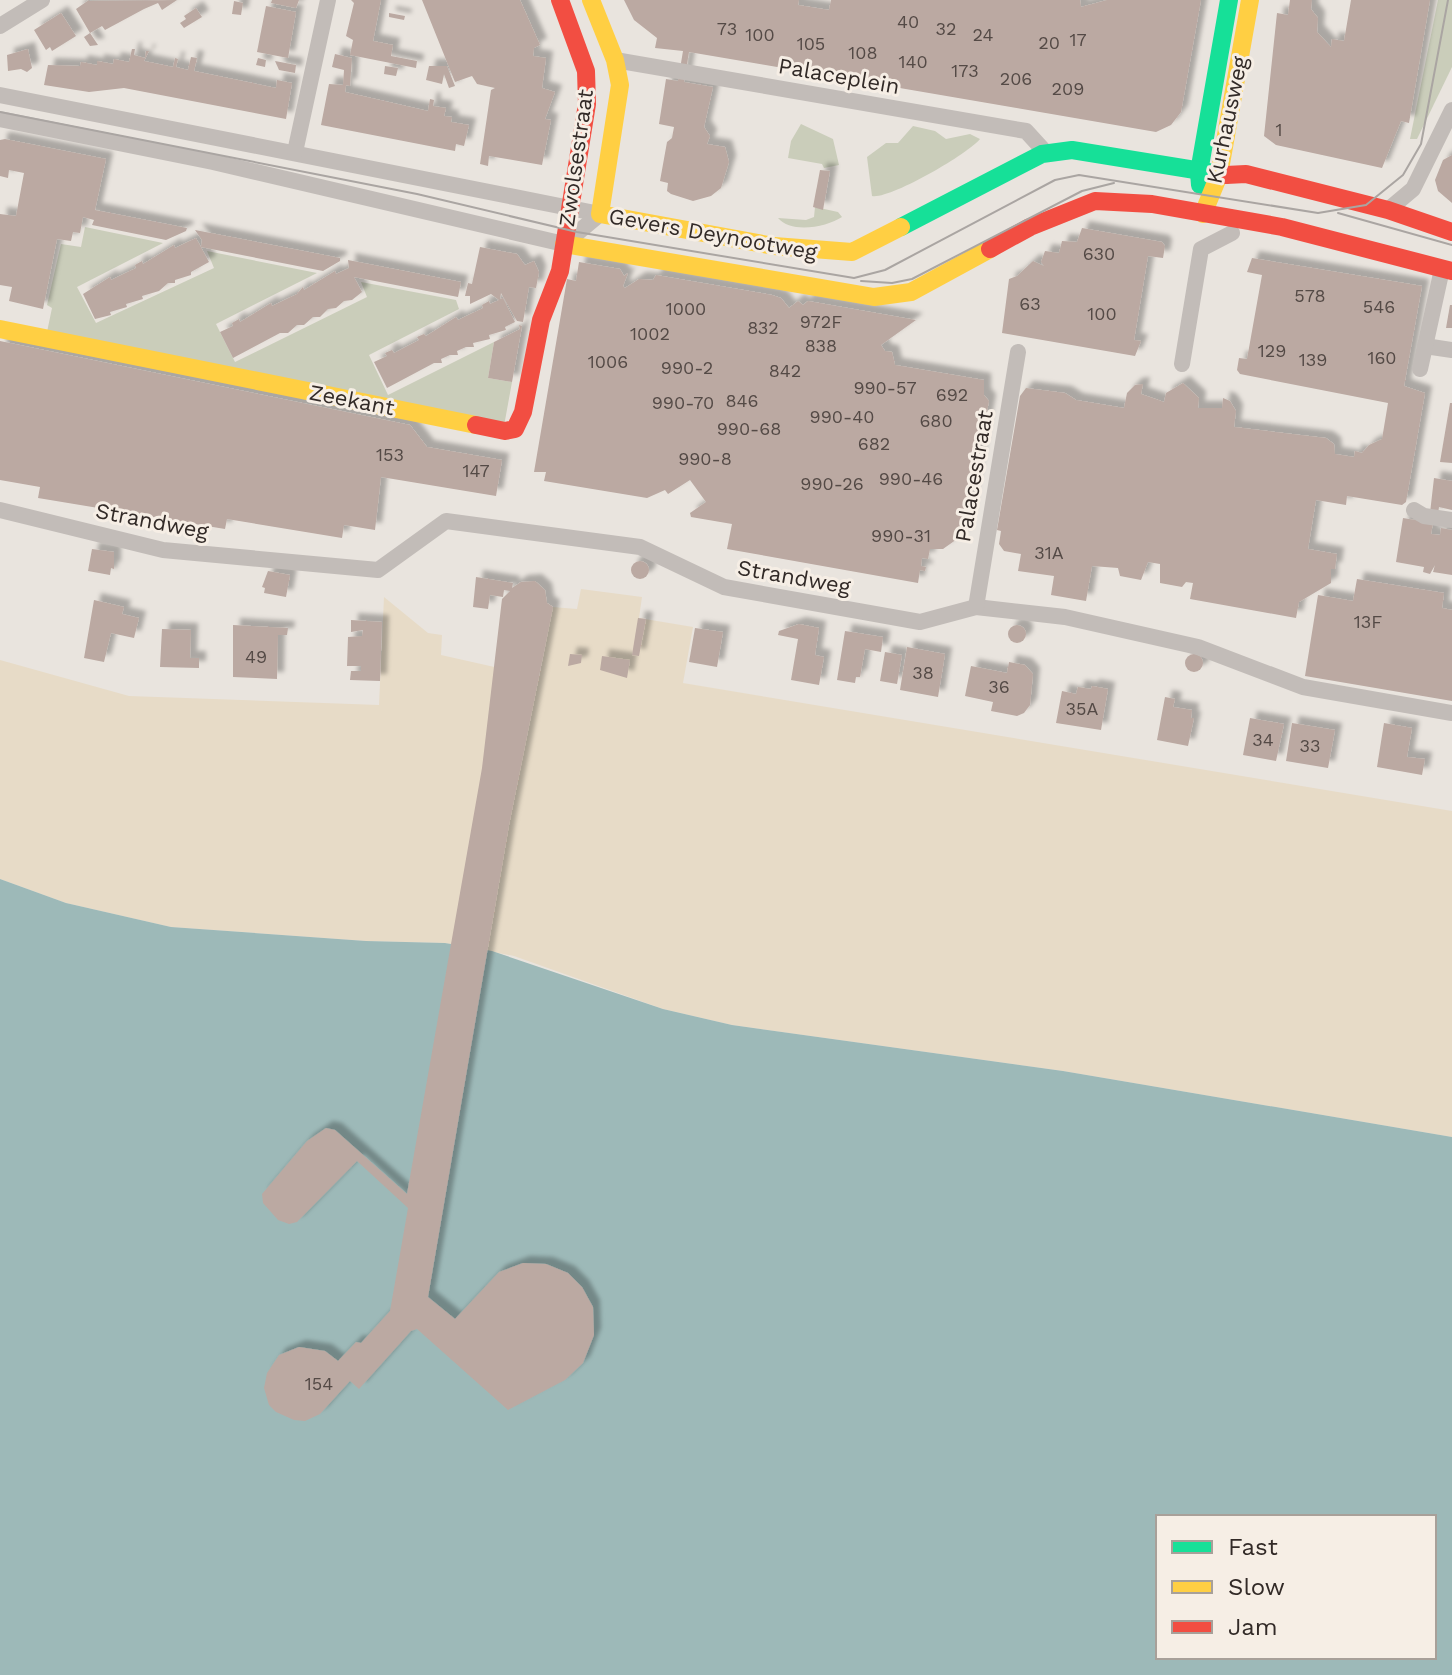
<svg xmlns="http://www.w3.org/2000/svg" width="1452" height="1675" font-family="'Work Sans',sans-serif">
<defs>
<filter id="shadow"><feDropShadow dx="7" dy="-7" stdDeviation="2" flood-color="#0004"/></filter>
</defs>
<rect width="100%" height="100%" fill="#e9e4de"/>
<g fill="#cacdba">
<polygon points="1438,0 1452,0 1452,67 1417,139 1410,139"/>
<polygon points="801,124 833,139 839,165 824,168 822,164 788,158 791,141"/>
<path d="M 913,126 L 935,131 L 946,139 L 970,134 L 980,139 C 968,154 889,200 872,196 L 867,157 L 886,143 L 898,143 Z"/>
<path d="M 815,207 L 838,212 L 842,217 C 827,227 791,234 778,218 L 806,220 L 814,217 Z"/>
<polygon points="85,227 163,243 77,287 96,323 214,268 207,251 317,273 216,324 235,362 367,297 361,282 456,300 459,309 369,355 388,395 494,342 488,378 512,382 504,426 47,332 52,308 47,305 61,244 81,247"/>
</g>
<polygon fill="#e7dbc7" points="581,589 642,597 639,618 693,627 683,683 1452,811 1452,1137 1063,1071 732,1025 663,1009 514,956 445,943 366,941 171,927 66,903 0,879 0,660 129,696 379,705 384,597 428,633 442,635 441,655 539,677 552,607 577,609"/>
<path fill="#9db9b8" fill-rule="evenodd" d="M 0,879 L 66,903 L 171,927 L 366,941 L 445,943 L 492,951 L 663,1009 L 732,1025 L 1063,1071 L 1452,1137 L 1452,1675 L 0,1675 ZM 1158,1517 L 1434,1517 L 1434,1657 L 1158,1657 Z"/>
<g fill="#bba9a2" filter="url(#shadow)">
<polygon points="89,0 89,1 177,0 162,10 158,3 144,9 105,30 102,26 90,33 98,45 90,46 84,37 90,33 76,9"/>
<polygon points="272,0 299,0 296,8 271,3"/>
<polygon points="351,0 381,0 373,41 393,45 391,56 417,61 416,68 350,55 353,40 346,36 354,3"/>
<polygon points="422,0 520,0 540,45 534,48 533,56 546,58 542,88 555,92 545,119 551,120 542,165 489,156 488,166 480,164 491,90 495,88 477,84 472,76 455,82"/>
<polygon points="624,0 799,0 798,5 829,10 831,0 1080,0 1081,7 1107,0 1201,0 1181,112 1171,125 1156,132 689,52 684,82 713,87 704,127 710,136 707,144 725,147 729,162 721,188 711,196 693,201 671,194 667,191 668,183 660,181 667,142 672,138 674,127 659,124 666,79 678,81 683,51 655,48 657,38 634,20"/>
<polygon points="1290,0 1312,0 1311,9 1318,18 1317,32 1331,47 1332,39 1344,41 1351,0 1430,0 1409,123 1401,121 1382,168 1276,145 1264,136 1277,13 1288,15"/>
<polygon points="234,1 243,3 241,15 232,14"/>
<polygon points="266,6 296,12 288,58 257,52"/>
<polygon points="196,8 202,17 184,28 180,23 186,19 184,16"/>
<polygon points="61,13 76,36 52,51 50,47 46,50 34,30"/>
<polygon points="389,13 405,16 404,20 389,17"/>
<polygon points="28,49 32,68 27,72 21,69 8,71 7,55"/>
<polygon points="132,49 135,49 134,55 145,58 146,51 149,51 144,61 173,67 175,58 178,59 176,67 188,70 191,57 197,58 194,71 276,88 277,80 292,83 286,119 124,88 89,92 44,85 48,65 80,66 81,62 97,65 97,61 113,64 114,59 129,62"/>
<polygon points="335,54 352,58 350,86 346,85 345,92 428,111 430,99 434,100 433,106 446,108 444,116 452,117 451,122 469,125 464,146 456,144 455,151 321,125 329,84 343,85 344,70 332,67"/>
<polygon points="258,58 266,60 265,67 256,65"/>
<polygon points="275,61 296,65 295,73 279,70"/>
<polygon points="385,66 398,68 396,76 384,74"/>
<polygon points="429,66 447,66 455,86 449,88 444,74 442,84 426,80"/>
<polygon points="5,139 106,159 95,210 187,228 186,231 166,240 92,225 94,220 83,217 80,233 73,232 71,241 57,239 43,309 9,301 12,287 0,285 0,214 16,216 24,173 9,170 8,178 0,176 0,140"/>
<polygon points="1452,155 1452,203 1438,191 1435,180 1443,160"/>
<polygon points="820,170 830,171 823,210 813,207"/>
<polygon points="1082,228 1162,242 1165,246 1163,258 1148,256 1134,340 1141,341 1135,356 1002,333 1009,279 1017,276 1033,261 1044,266 1041,262 1045,251 1059,253 1062,241 1077,242"/>
<polygon points="195,230 340,258 340,261 323,271 201,247 202,240"/>
<polygon points="196,238 209,262 191,272 191,275 175,280 175,283 168,283 159,291 142,296 143,299 126,304 127,307 110,312 111,315 95,319 83,294 110,277 111,280 136,268 135,265 142,261 143,264 174,245 175,248"/>
<polygon points="480,247 517,254 525,265 534,261 539,272 536,288 529,287 523,322 517,321 501,293 500,299 503,298 515,322 505,327 506,330 489,335 490,339 473,343 474,347 466,347 457,351 458,355 450,355 441,359 442,363 434,363 387,388 374,362 387,356 385,353 392,350 394,353 419,340 417,337 424,334 426,336 456,317 458,320 483,308 482,305 489,301 490,304 499,300 491,294 470,304 470,296 465,296 468,283 472,284"/>
<polygon points="1252,258 1422,286 1404,386 1425,393 1406,502 1402,505 1347,496 1346,505 1316,500 1308,549 1337,554 1335,569 1331,569 1331,583 1299,602 1296,618 1190,599 1193,583 1186,582 1182,587 1160,583 1160,564 1148,562 1141,580 1120,576 1118,568 1092,566 1086,601 1051,595 1054,576 1018,571 1021,554 1004,551 999,544 1001,531 997,530 1020,396 1026,388 1065,393 1076,400 1124,408 1127,393 1135,385 1143,384 1141,394 1164,402 1166,393 1183,383 1199,398 1198,408 1222,408 1223,398 1230,401 1236,411 1234,427 1326,438 1334,444 1335,454 1354,457 1355,451 1362,453 1369,445 1382,439 1388,403 1240,374 1237,370 1239,358 1247,359 1262,275 1247,272"/>
<polygon points="348,260 461,282 458,297 354,277 362,292 352,300 344,301 336,308 328,309 320,317 313,317 304,325 297,325 288,333 280,333 233,358 220,332 233,326 232,323 239,319 240,322 271,303 272,306 297,294 303,287 304,290 335,271 336,274 349,268"/>
<polygon points="579,262 620,269 624,276 628,273 623,286 625,288 639,279 653,280 656,275 772,295 781,298 789,308 798,301 803,305 808,301 916,320 881,345 885,351 892,352 895,365 984,380 984,395 989,401 964,534 943,549 930,549 928,559 922,558 921,566 926,567 925,571 920,570 918,583 727,549 732,524 691,517 690,513 706,502 690,480 668,494 665,490 647,498 544,481 546,472 534,472 567,279 576,281"/>
<polygon points="1450,305 1452,305 1452,328 1446,328"/>
<polygon points="519,325 522,326 512,382 488,378 494,342 520,329"/>
<polygon points="0,341 410,425 427,447 502,460 496,496 381,477 375,530 344,525 342,538 227,519 225,529 38,498 40,487 0,480"/>
<polygon points="1450,403 1452,403 1452,463 1440,462"/>
<polygon points="1434,478 1452,481 1452,510 1439,507 1438,514 1430,513"/>
<polygon points="1403,518 1433,523 1431,534 1440,535 1441,528 1452,530 1452,575 1433,572 1435,565 1430,574 1423,572 1424,567 1396,562"/>
<polygon points="92,549 114,552 114,569 111,568 110,575 88,571"/>
<circle cx="640" cy="570" r="9"/>
<polygon points="268,571 290,575 286,597 264,593 265,588 262,587"/>
<polygon points="476,577 513,583 512,588 521,582 535,581 545,590 547,603 553,607 509,825 428,1297 455,1319 499,1272 523,1263 546,1264 568,1273 582,1287 593,1307 594,1335 583,1363 565,1380 508,1410 417,1329 411,1331 359,1389 350,1381 320,1414 305,1421 294,1420 276,1412 269,1405 264,1388 267,1373 279,1355 299,1347 325,1351 338,1361 356,1342 361,1343 390,1311 408,1208 357,1161 297,1222 289,1224 278,1220 263,1203 262,1194 307,1141 326,1128 335,1130 407,1194 482,768 502,599 510,591 504,590 503,597 490,595 488,609 473,607"/>
<polygon points="1357,579 1444,593 1442,608 1452,610 1452,701 1305,676 1318,595 1353,601"/>
<polygon points="94,600 124,607 122,614 139,618 134,638 111,633 104,662 84,658"/>
<polygon points="638,618 646,619 639,656 632,655"/>
<polygon points="351,620 382,622 380,681 350,680 351,671 361,671 361,666 347,666 348,637 362,636 363,630 351,632"/>
<polygon points="799,624 819,628 815,655 824,657 819,685 791,680 798,639 778,635 779,631"/>
<polygon points="233,625 288,628 287,635 278,635 277,679 233,677"/>
<circle cx="1017" cy="634" r="9"/>
<polygon points="695,628 723,632 717,667 689,662"/>
<polygon points="162,629 191,630 190,658 199,658 199,668 160,667"/>
<polygon points="845,631 883,637 881,652 865,649 860,677 856,677 855,683 837,680"/>
<polygon points="907,647 945,654 938,697 900,690"/>
<polygon points="885,652 902,655 897,684 880,681"/>
<polygon points="570,654 582,655 581,663 568,666"/>
<circle cx="1194" cy="663" r="9"/>
<polygon points="602,656 630,660 627,678 600,670"/>
<polygon points="1009,662 1025,665 1033,674 1030,705 1024,713 1017,716 991,711 993,702 965,696 971,666 1007,673"/>
<polygon points="1092,686 1108,689 1101,730 1056,723 1062,691 1076,694 1078,687 1091,689"/>
<polygon points="1165,697 1175,699 1173,707 1192,710 1191,718 1194,718 1188,746 1157,740"/>
<polygon points="1250,718 1284,724 1276,761 1243,755"/>
<polygon points="1292,723 1335,730 1328,768 1286,761"/>
<polygon points="1384,723 1412,728 1407,757 1425,759 1422,775 1377,767"/>
</g>
<g fill="none" stroke-linecap="round" stroke-linejoin="round">
<g stroke="#c2bcb8" stroke-width="16">
<polyline points="0,26 42,0"/>
<polyline points="615,60 1026,131 1047,154"/>
<polyline points="0,95 600,214"/>
<polyline points="0,119 213,162 564,244 600,214"/>
<polyline points="295,152 328,0"/>
<polyline points="1388,210 1413,189 1452,110"/>
<polyline points="1425,346 1452,350"/>
<polyline points="1182,364 1201,249 1232,233"/>
<polyline points="1420,369 1442,269"/>
<polyline points="0,510 163,550 378,570 446,521 640,547 724,587 920,622 976,607 1065,617 1198,647 1303,687 1452,713"/>
<polyline points="1414,510 1424,516 1452,520"/>
<polyline points="976,607 1018,352"/>
</g>
<g stroke="#16e098" stroke-width="18">
<polyline points="1200,185 1199,172 1229,0"/>
<polyline points="901,227 1042,154 1072,150 1226,175"/>
</g>
<g stroke="#ffcf43" stroke-width="18">
<polyline points="591,0 615,60 620,85 600,214 774,246 852,252 901,227"/>
<polyline points="1203,214 1219,175 1250,0"/>
<polyline points="564,244 874,297 911,292 990,249"/>
<polyline points="0,329 476,425"/>
</g>
<g stroke="#f24e42" stroke-width="18">
<polyline points="1226,175 1246,174 1388,210 1452,232"/>
<polyline points="990,249 1030,227 1095,201 1152,204 1282,227 1452,271"/>
<polyline points="476,425 505,431 515,429 523,412 541,320 560,271 587,104 586,71 560,0"/>
</g>
<g stroke="#aaa5a2" stroke-width="2">
<polyline points="0,112 417,194 577,232 854,278 885,270 1055,180 1079,175 1318,213 1366,205 1403,175 1421,144 1448,0"/>
<polyline points="1338,213 1452,245"/>
<polyline points="861,281 892,283 912,279 1082,191 1114,183"/>
</g>
</g>
<g text-anchor="middle" dominant-baseline="central" stroke-width="6" stroke-linejoin="round" paint-order="stroke">
<g font-size="18" fill="#544a46">
<text x="908" y="21">40</text>
<text x="727" y="28">73</text>
<text x="946" y="28">32</text>
<text x="760" y="34">100</text>
<text x="983" y="34">24</text>
<text x="1078" y="39">17</text>
<text x="1049" y="42">20</text>
<text x="811" y="43">105</text>
<text x="863" y="52">108</text>
<text x="913" y="61">140</text>
<text x="965" y="70">173</text>
<text x="1016" y="78">206</text>
<text x="1068" y="88">209</text>
<text x="1279" y="129">1</text>
<text x="1099" y="253">630</text>
<text x="1310" y="295">578</text>
<text x="1030" y="303">63</text>
<text x="1379" y="306">546</text>
<text x="686" y="308">1000</text>
<text x="1102" y="313">100</text>
<text x="821" y="321">972F</text>
<text x="763" y="327">832</text>
<text x="650" y="333">1002</text>
<text x="821" y="345">838</text>
<text x="1272" y="350">129</text>
<text x="1382" y="357">160</text>
<text x="1313" y="359">139</text>
<text x="608" y="361">1006</text>
<text x="687" y="367">990-2</text>
<text x="785" y="370">842</text>
<text x="885" y="387">990-57</text>
<text x="952" y="394">692</text>
<text x="742" y="400">846</text>
<text x="683" y="402">990-70</text>
<text x="842" y="416">990-40</text>
<text x="936" y="420">680</text>
<text x="749" y="428">990-68</text>
<text x="874" y="443">682</text>
<text x="390" y="454">153</text>
<text x="705" y="458">990-8</text>
<text x="476" y="470">147</text>
<text x="911" y="478">990-46</text>
<text x="832" y="483">990-26</text>
<text x="901" y="535">990-31</text>
<text x="1049" y="552">31A</text>
<text x="1368" y="621">13F</text>
<text x="256" y="656">49</text>
<text x="923" y="672">38</text>
<text x="999" y="686">36</text>
<text x="1082" y="708">35A</text>
<text x="1263" y="739">34</text>
<text x="1310" y="745">33</text>
<text x="319" y="1383">154</text>
</g>
<g font-size="22" fill="#322a27" stroke="#f6eee5">
<text transform="translate(839 76) rotate(10)">Palaceplein</text>
<text transform="translate(1227 120) rotate(-78)">Kurhausweg</text>
<text transform="translate(576 158) rotate(-82)">Zwolsestraat</text>
<text transform="translate(713 234) rotate(10)">Gevers Deynootweg</text>
<text transform="translate(352 400) rotate(11)">Zeekant</text>
<text transform="translate(974 476) rotate(-80)">Palacestraat</text>
<text transform="translate(152 521) rotate(11)">Strandweg</text>
<text transform="translate(794 577) rotate(10)">Strandweg</text>
</g>
</g>
<rect x="1156" y="1515" width="280" height="144" fill="#f6eee5" stroke="#a8a099" stroke-width="2"/>
<rect x="1172" y="1541" width="40" height="12" fill="#16e098" stroke="#a8a099" stroke-width="2"/>
<text x="1228" y="1555" font-size="24" fill="#322a27">Fast</text>
<rect x="1172" y="1581" width="40" height="12" fill="#ffcf43" stroke="#a8a099" stroke-width="2"/>
<text x="1228" y="1595" font-size="24" fill="#322a27">Slow</text>
<rect x="1172" y="1621" width="40" height="12" fill="#f24e42" stroke="#a8a099" stroke-width="2"/>
<text x="1228" y="1635" font-size="24" fill="#322a27">Jam</text>
</svg>
